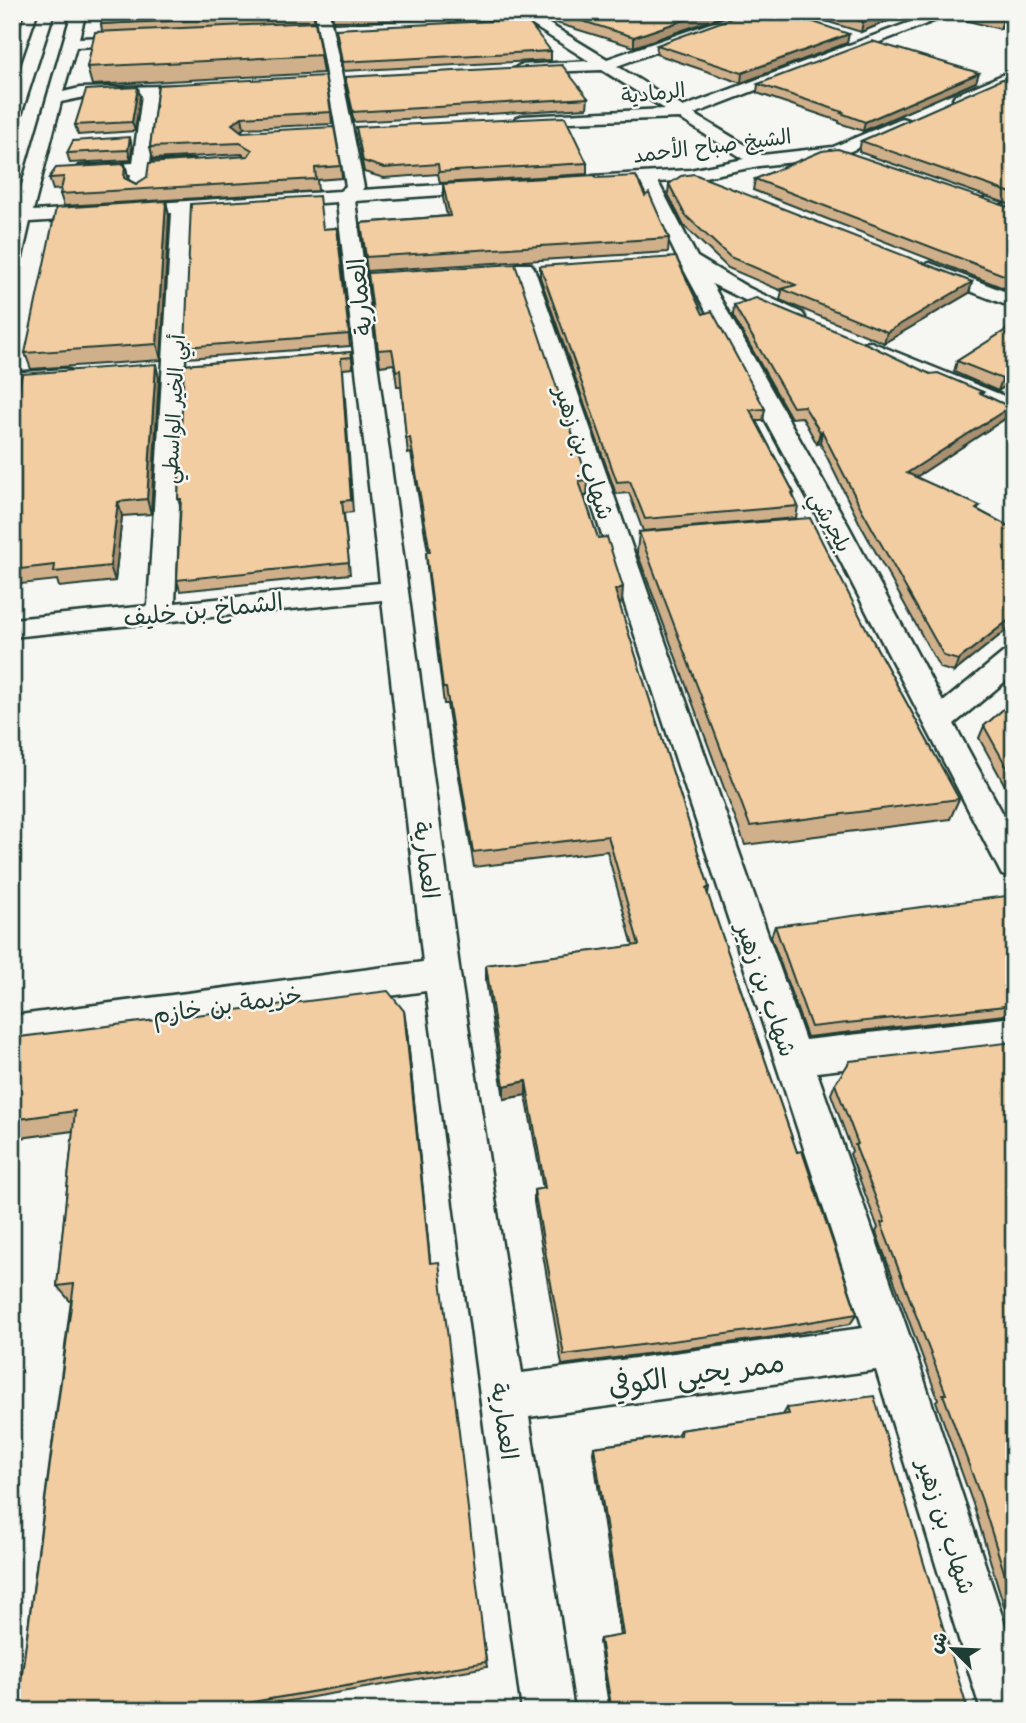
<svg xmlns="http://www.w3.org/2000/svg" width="1026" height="1723" font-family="'Playpen Sans','Playpen Sans Arabic',sans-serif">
<rect width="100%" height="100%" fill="#f6f6f2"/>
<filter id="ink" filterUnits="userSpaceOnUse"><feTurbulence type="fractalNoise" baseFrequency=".0143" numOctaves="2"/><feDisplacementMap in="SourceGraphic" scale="14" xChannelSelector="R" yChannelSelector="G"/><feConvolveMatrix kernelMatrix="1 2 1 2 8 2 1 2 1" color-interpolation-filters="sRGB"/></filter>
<g filter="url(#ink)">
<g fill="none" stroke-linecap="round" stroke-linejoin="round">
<g stroke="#1f3d34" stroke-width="5">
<g id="minor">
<polygon points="40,12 54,12 20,118 12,123 12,93"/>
<path d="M 72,12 L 86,12 L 79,38 L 139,36 L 146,40 L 139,44 L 76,47 L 63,92 L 80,88 L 207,85 L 209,88 L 207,91 L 201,93 L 158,94 L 150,162 L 194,160 L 203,165 L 194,170 L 149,173 L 147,189 L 138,194 L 129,189 L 131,174 L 74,175 L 71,171 L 80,166 L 133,163 L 142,95 L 80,98 L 61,102 L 33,211 L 340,191 L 346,186 L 315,12 L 329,12 L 364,187 L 362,190 L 487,182 L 496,187 L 487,192 L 355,201 L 460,974 L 522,1373 L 863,1328 L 514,268 L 517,264 L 531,264 L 534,268 L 805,1040 L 1014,1017 L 1014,1049 L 817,1072 L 913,1346 L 1014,1652 L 1014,1711 L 981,1711 L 876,1370 L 529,1417 L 574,1711 L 522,1711 L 426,991 L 12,1048 L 12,1016 L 423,962 L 382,600 L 12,637 L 12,619 L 148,606 L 172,213 L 30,222 L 22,257 L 12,263 L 12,219 ZM 337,202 L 380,583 L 175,603 L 191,212 Z"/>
<polygon points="516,12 530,12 536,16 548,12 570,12 546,22 607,59 743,12 764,12 617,66 683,107 937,12 957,12 694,114 762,155 833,147 902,118 908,120 910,123 908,126 837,157 759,166 690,180 658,182 697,257 749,288 802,313 805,317 802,321 788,321 712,284 848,525 943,702 1004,652 1014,649 1014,674 954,724 1014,834 1014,879 1002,875 822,525 678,259 641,183 593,186 584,181 593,176 690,170 744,159 679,118 516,124 514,121 516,118 522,116 665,109 602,70 515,73 512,70 520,65 589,61 532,25 483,28 476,24 483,20 520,18"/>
<polygon points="1014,70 1014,81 967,101 955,101 953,98 955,95"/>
<polygon points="1014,185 1014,197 985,210 976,205 979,201"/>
<polygon points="930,263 1014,295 1014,308 923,273 920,269 923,265"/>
<polygon points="871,342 1014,400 1014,415 863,353 860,348 863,343"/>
<polygon points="64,369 72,371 75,376 72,381 12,387 12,373"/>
</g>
</g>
<use href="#minor" fill="#f6f6f2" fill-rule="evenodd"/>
</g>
<g fill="#d0b08b" stroke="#1f3d34" stroke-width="2">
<polygon points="313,12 323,73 92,85 87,67 102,31 101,24"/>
<polygon points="331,12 515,12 515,16 334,23"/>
<polygon points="553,12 735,12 634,47 553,22"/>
<polygon points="796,12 910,12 861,32"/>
<polygon points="953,12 1014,12 1014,30 1005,27 1000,29 952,17"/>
<polygon points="336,29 551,51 551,60 343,71"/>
<polygon points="847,43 741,83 656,54 657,45"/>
<polygon points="345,77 588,98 587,108 354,122 346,86"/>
<polygon points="1014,80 1014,206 859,152 861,141"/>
<polygon points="976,82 863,131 839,123 839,121 757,93 758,84"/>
<polygon points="158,85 331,112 332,124 244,128 241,131 341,166 342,178 317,180 318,191 64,206 60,194 62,189 53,190 49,178 125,164 128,176 128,180 136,184 244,156 242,154 153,159 150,147"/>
<polygon points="140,97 135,131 78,135 75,125"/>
<polygon points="356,127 587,163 587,174 440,183 438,174 384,178 364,172"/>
<polygon points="132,147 131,160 70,163 67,153"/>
<polygon points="596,178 645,196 669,238 668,252 367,271 361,223 447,216 443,198 443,184"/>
<polygon points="755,179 1014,209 1014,292 753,190"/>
<polygon points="669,184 972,282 969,293 884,343 780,300 782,291 728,268 684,226 668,194"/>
<polygon points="166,201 169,216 161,360 31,369 25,353"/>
<polygon points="337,228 350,346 188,358 185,347 323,229"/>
<polygon points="540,266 703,314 765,409 763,421 756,421 794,493 793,497 798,506 796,518 643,531 629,493 616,494 540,277"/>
<polygon points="368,273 588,480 587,496 584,496 598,538 622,603 619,604 709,887 708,895 797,1152 857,1314 850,1324 774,1337 562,1365 534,1202 534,1190 543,1189 526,1095 504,1099 486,980 486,965 633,946 607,851 474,867 447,704 444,704 427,568 426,552 428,552 411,453 408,454 401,386 397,386 394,364 380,366"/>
<polygon points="734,305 983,392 982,394 1010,407 1006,418 916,477 1014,529 1014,624 954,672 940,668 859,522 820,443 817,444 802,417 791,418 733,316"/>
<polygon points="1014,325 1014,380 998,391 954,372 957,361"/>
<polygon points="351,352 353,368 343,369 353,512 344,513 350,574 180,591 177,580 181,509 178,499 184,365"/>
<polygon points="159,378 151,514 122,516 115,581 59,587 57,580 12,585 12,419"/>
<polygon points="639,532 868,632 959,799 950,819 745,845 637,552"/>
<polygon points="1014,700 1014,802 979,738 984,726"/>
<polygon points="1014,911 1014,1014 807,1037 771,937 775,926"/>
<polygon points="407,1031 430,1263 487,1667 232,1711 17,1711 71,1301 70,1301 57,1286 73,1131 12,1139 12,1038"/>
<polygon points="1014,1042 1014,1634 1004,1606 973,1504 936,1401 938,1399 876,1232 878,1228 850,1154 852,1151 831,1094 835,1084"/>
<polygon points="787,1408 968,1711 610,1711 599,1642 600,1639 621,1636 593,1453 594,1447 677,1435 680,1430 783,1415"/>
</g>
<g fill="#a99071" stroke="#1f3d34" stroke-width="2">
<polygon points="17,12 25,12 12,50 12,26"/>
<polygon points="708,12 735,12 634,47 634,37"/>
<polygon points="888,12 910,12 861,32 863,22"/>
<polygon points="1008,17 1005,27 1000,29 1003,20"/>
<polygon points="849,34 847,43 741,83 742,73"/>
<polygon points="979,73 976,82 863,131 865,122"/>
<polygon points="138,87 140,97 135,131 132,122"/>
<polygon points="242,117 244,128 234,135 232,124"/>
<polygon points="130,137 132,147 131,160 128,150"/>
<polygon points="125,164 128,176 127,190 124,178"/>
<polygon points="166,201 169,216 161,360 157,344"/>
<polygon points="972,282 969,293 884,343 887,332"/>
<polygon points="156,364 159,378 151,514 147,499"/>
<polygon points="1014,372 1014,380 998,391 1002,379"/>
<polygon points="1010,407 1006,418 904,485 907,473"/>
<polygon points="822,431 820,443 817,444 820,432"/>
<polygon points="118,502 122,516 115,581 110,566"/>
<polygon points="623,587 622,603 613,606 615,590"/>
<polygon points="1014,616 1014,624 954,672 958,660"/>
<polygon points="404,1011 407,1031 432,1279 430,1263"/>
<polygon points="526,1081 526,1095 504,1099 504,1086"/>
</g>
<g fill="#f2cda2" stroke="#1f3d34" stroke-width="2">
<polygon points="12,12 17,12 12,26"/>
<polygon points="103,12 313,12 314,15 101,24"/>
<polygon points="333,12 365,12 333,14"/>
<polygon points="553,12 708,12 634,37"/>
<polygon points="748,12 784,12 849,34 742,73 657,45"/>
<polygon points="830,12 888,12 863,22"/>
<polygon points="974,12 1014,12 1014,19 1008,17 1003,20"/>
<polygon points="526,19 551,51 342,62 336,29"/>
<polygon points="315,22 321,55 87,67 95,32"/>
<polygon points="872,41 979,73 865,122 841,113 843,112 758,84"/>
<polygon points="562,65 588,98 353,112 345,77"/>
<polygon points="325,76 331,112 242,117 232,124 242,132 334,127 341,166 315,168 316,179 60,194 64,177 49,178 56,168 125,164 124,178 136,184 147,177 149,163 248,156 252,150 240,143 150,147 158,85"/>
<polygon points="1002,79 1014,80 1014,194 861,141"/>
<polygon points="138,87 132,122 75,125 86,90"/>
<polygon points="565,117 587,163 439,172 438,164 384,168 363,161 356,127"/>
<polygon points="130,137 128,150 67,153 73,141"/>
<polygon points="838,149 1014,209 1014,279 755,179 822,151"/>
<polygon points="694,174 972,282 887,332 782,289 796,285 730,257 685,215 669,184 681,176"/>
<polygon points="595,175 596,178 636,176 645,196 649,193 669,238 366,257 361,223 450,216 443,184"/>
<polygon points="319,196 323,229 337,228 349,334 185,347 191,204"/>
<polygon points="166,201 157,344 25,353 56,208"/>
<polygon points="676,257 703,314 712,311 765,409 750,410 794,493 792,493 798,506 645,519 630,481 617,482 540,266"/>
<polygon points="515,264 588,480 579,481 598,538 607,537 623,587 615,590 709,887 706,889 797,1152 802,1151 857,1314 779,1327 564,1355 534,1190 545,1188 526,1081 504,1086 486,965 639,945 608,836 473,852 446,688 443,688 426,552 430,552 410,438 406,438 400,370 396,371 392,349 378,350 368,273"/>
<polygon points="756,298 867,344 930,374 938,373 983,392 980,393 1010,407 907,473 980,506 976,509 1014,529 1014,616 958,660 944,656 862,510 822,431 820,432 804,406 793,407 734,305"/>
<polygon points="1014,325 1014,372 1002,379 957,361"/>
<polygon points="351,352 352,357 341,358 351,500 342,501 349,562 177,580 181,499 178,499 184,365"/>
<polygon points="156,364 147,499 118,502 110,566 54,572 55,565 12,570 12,419 22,374"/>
<polygon points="810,518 868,632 959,799 750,826 639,532"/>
<polygon points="1014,700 1014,780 984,726"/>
<polygon points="1006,896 1014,911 1014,1005 811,1027 775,926"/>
<polygon points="388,991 404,1011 430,1263 439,1262 486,1662 200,1711 17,1711 74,1284 57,1286 75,1111 12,1120 12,1038"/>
<polygon points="1014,1042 1014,1604 981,1498 943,1394 946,1394 881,1223 885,1222 855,1145 858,1144 835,1084 850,1061"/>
<polygon points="874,1396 968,1711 612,1711 600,1639 623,1635 594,1447 681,1435 680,1430 789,1414 787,1408"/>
</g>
</g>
<g text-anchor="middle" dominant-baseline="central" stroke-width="5" stroke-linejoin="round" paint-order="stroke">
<g font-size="21" fill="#1f3d34" stroke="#f6f6f2">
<text transform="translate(653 91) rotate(-6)">الرمادية</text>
<text transform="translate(712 144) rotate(-7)">الشيخ صباح الأحمد</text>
<text transform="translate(172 409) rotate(-87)">أبي الخير الواسطي</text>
<text transform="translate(832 521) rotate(62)">بلجرشي</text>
</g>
<g font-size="24" fill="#1f3d34" stroke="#f6f6f2">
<text transform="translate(358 297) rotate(-96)">العمارية</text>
<text transform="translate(586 452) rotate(71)">شهاب بن زهير</text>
<text transform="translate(203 608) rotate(-6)">الشماخ بن خليف</text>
<text transform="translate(428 860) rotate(83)">العمارية</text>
<text transform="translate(768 989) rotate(71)">شهاب بن زهير</text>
<text transform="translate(227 1003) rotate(-8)">خزيمة بن خازم</text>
<text transform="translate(506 1421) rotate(82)">العمارية</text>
<text transform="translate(948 1526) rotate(72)">شهاب بن زهير</text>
</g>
<g font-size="28" fill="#1f3d34" stroke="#f6f6f2">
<text transform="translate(696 1372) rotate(-8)">ممر يحيى الكوفي</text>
</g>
</g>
<rect width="1026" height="1723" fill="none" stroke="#f6f6f2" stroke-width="42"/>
<rect x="21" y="21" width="984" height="1681" fill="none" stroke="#1f3d34" stroke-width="2.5" filter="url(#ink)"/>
<g transform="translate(953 1649) rotate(294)" stroke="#f6f6f2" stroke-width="5" paint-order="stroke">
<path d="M0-5L12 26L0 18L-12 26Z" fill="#1f3d34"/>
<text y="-10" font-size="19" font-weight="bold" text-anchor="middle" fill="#1f3d34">ش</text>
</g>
</svg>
